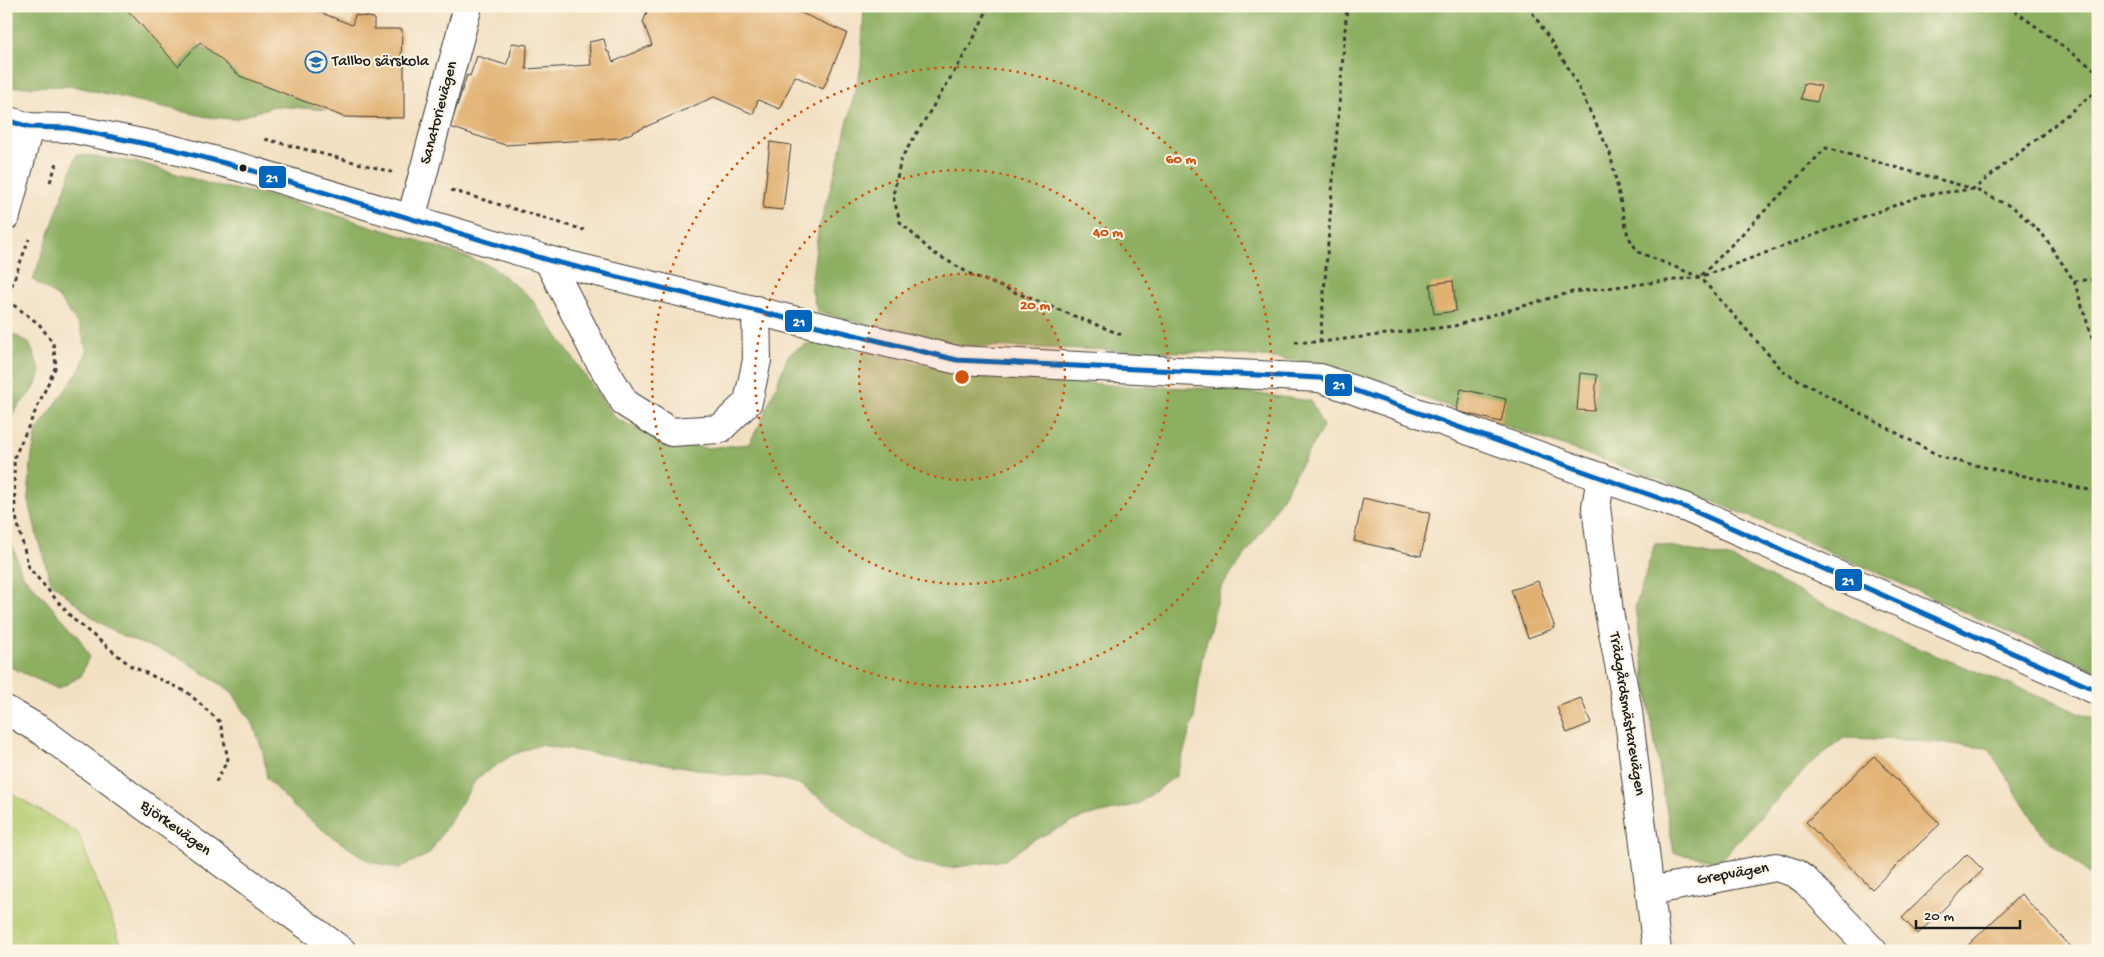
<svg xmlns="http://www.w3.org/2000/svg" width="2104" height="957" font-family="'Gochi Hand',sans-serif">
<rect width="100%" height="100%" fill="#fcf5e5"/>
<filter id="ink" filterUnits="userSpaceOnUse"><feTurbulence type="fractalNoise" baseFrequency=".02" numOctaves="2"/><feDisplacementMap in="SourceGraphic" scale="10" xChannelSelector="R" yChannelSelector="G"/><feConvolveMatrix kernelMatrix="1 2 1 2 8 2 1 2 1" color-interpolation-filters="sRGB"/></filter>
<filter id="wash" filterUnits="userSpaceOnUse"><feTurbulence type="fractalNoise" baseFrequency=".0096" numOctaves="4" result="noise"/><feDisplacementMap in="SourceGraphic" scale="20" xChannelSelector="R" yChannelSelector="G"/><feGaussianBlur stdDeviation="1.12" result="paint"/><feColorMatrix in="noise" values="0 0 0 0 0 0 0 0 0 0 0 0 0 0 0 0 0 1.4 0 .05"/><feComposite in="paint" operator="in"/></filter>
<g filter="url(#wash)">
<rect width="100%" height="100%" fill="#f2e0c2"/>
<polygon fill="#b2cb70" stroke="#677446" points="6,790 78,833 124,951 6,951"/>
<g fill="#8daf62" stroke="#54663f">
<polygon points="6,6 148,6 176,32 211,52 263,68 344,111 274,106 235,119 207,117 73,86 6,87"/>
<polygon points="864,6 2098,6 2098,672 1768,524 1659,479 1323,363 1222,353 942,345 817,311 811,287 818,232 837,165 861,67"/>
<polygon points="77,154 141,163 213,185 284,199 432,245 491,266 530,297 615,418 664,441 707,448 749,444 763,418 789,354 812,341 956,371 1120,386 1222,389 1311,401 1323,427 1264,528 1221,588 1202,658 1194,719 1176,776 1138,804 1081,818 1033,840 1005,860 951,868 918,863 880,844 851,823 825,801 799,784 768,776 722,775 693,768 539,745 512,755 477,778 429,854 397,869 367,860 327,833 294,807 267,779 263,752 254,726 232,692 179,657 123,637 93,618 51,582 38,540 28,496 32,455 37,431 80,369 87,351 80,327 58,297 33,280"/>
<polygon points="13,334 29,343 41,372 35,387 13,413 6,444 6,345"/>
<polygon points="6,527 22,574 78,636 89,656 81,676 58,689 6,665"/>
<polygon points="1655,543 1733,559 1892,638 2098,720 2098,881 2044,836 1988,748 1911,740 1844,738 1811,763 1719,861 1674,853 1655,744 1635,608"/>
</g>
<g id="blocks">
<g fill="#e1b172">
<polygon points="124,6 304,6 352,25 355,15 374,18 374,29 402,29 401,63 404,63 404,118 344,117 240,76 200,42 178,66"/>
<polygon points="642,6 785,6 847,33 823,89 795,76 780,109 758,100 753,114 714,97 620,138 505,145 450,127 467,75 470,76 477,56 506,65 510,56 512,43 527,45 526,69 591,65 589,42 604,39 607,52 609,52 613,62 652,45 643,22 647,12 641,10"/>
<polygon points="1804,83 1821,86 1817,102 1801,99"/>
<polygon points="770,142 791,145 783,210 763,208"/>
<polygon points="1453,281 1456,311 1434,314 1430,284"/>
<polygon points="1580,373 1597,375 1594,411 1577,410"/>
<polygon points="1461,389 1506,399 1501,422 1456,411"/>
<polygon points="1363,498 1430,513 1421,556 1354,541"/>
<polygon points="1538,581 1555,628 1528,638 1511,590"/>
<polygon points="1581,698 1591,723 1567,733 1557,707"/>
<polygon points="1874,756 1940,824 1872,889 1806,822"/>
<polygon points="1967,854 1983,870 1918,934 1902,918"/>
<polygon points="2021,894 2075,951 1962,951"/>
</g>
</g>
</g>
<g filter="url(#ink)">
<use href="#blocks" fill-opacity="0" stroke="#3c3935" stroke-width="1"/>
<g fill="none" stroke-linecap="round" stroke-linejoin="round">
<g stroke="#3c3935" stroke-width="30">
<g id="street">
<polyline points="6,120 29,127 68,128 171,149 243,168 548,260 957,360 1320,378 1687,508 2098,691"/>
<polyline points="6,216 29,127"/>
<polyline points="411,219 468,6"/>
<polyline points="548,260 596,355 625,403 671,432 720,429 748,402 757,360 756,310"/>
<polyline points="1601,477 1596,507 1609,612 1628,711 1657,951"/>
<polyline points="1650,891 1776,867 1795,873 1806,881 1873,951"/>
</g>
</g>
<g stroke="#3c3935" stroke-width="30">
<polyline id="secondary" points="6,710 42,731 342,951"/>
</g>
<g stroke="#3c3935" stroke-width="3" stroke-dasharray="4 4" stroke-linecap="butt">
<polyline points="989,6 971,44 901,159 893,196 900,222 932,252 972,275 1122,335"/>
<polyline points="1528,6 1571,72 1610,153 1628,236 1638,252 1700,277 1784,372 1943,458 2098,492"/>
<polyline points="2008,6 2098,72"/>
<polyline points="265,139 392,172"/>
<polyline points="50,182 58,160"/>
<polyline points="451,190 584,230"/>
<polyline points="1702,275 1826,148 1974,189 2098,90"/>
<polyline points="2074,281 2098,279"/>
<polyline points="7,300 39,324 53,343 56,366 14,458 15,513 29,568 73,619 131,666 187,692 220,722 228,759 215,784"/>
<polyline points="6,301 29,239"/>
<polyline points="1295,342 1320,342 1454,326 1572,292 1700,277 1923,195 1974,189 2014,208 2043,235 2074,281 2098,356"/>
<polyline points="1320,342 1347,6"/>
</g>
<use href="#street" stroke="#fff" stroke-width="28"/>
<use href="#secondary" stroke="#fff" stroke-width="28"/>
<g stroke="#fcf5e5" stroke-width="9">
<polyline id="bus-1" points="6,120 29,127 68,128 171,149 243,168 548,260 957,360 1320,378 1687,508 2098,691"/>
</g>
<use href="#bus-1" stroke="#0065bd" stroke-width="5"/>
</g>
</g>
<circle cx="962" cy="377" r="103" fill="#d4530e" fill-opacity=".12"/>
<g fill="none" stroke="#d4530e" stroke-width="2.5" stroke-dasharray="2.5 5">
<circle cx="962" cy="377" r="103"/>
<circle cx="962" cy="377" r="207"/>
<circle cx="962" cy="377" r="310"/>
</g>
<defs>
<g id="school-ring" transform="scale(1.125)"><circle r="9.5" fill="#fcf5e5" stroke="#1f6fb2" stroke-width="1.5"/><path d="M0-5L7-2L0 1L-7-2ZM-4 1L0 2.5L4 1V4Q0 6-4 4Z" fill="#1f6fb2"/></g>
</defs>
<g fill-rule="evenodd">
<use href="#school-ring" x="316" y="62"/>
</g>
<circle fill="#1c1c1c" stroke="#fcf5e5" stroke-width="2" cx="243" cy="168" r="4.5"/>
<g text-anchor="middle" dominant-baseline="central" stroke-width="4" stroke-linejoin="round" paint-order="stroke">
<g font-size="16" fill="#1c1c1c" stroke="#fcf5e5" text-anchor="start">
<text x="332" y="62">Tallbo särskola</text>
</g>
<g font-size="16" fill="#1c1c1c" stroke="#fcf5e5">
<text transform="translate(440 113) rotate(-75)">Sanatorievägen</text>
<text transform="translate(1626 714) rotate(81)">Trädgårdsmästarevägen</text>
<text transform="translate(175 829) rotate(36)">Björkevägen</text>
<text transform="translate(1733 875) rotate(-10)">Grepvägen</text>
</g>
</g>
<circle cx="962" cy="377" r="8" fill="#d4530e" stroke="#fcf5e5" stroke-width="2.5"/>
<g font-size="15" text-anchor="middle" font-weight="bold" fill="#d4530e" stroke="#fcf5e5" stroke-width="4" stroke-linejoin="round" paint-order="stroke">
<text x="1181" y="163">60 m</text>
<text x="1108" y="236">40 m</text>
<text x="1035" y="309">20 m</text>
</g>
<g stroke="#fcf5e5" stroke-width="2">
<rect x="258" y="165" width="29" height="24" rx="5" fill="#0065bd"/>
<rect x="784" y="309" width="29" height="24" rx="5" fill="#0065bd"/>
<rect x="1324" y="373" width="29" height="24" rx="5" fill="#0065bd"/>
<rect x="1834" y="568" width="29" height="24" rx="5" fill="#0065bd"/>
</g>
<g font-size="14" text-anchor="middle" font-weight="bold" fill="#fff">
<text x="272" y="182">21</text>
<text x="799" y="326">21</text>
<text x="1339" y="389">21</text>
<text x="1848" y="585">21</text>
</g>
<rect width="2104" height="957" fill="none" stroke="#fcf5e5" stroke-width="25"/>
<path d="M1916 920v8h104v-8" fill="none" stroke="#1c1c1c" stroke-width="2.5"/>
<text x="1924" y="920" font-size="15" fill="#1c1c1c" stroke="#fcf5e5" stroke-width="4" paint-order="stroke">20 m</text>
</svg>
